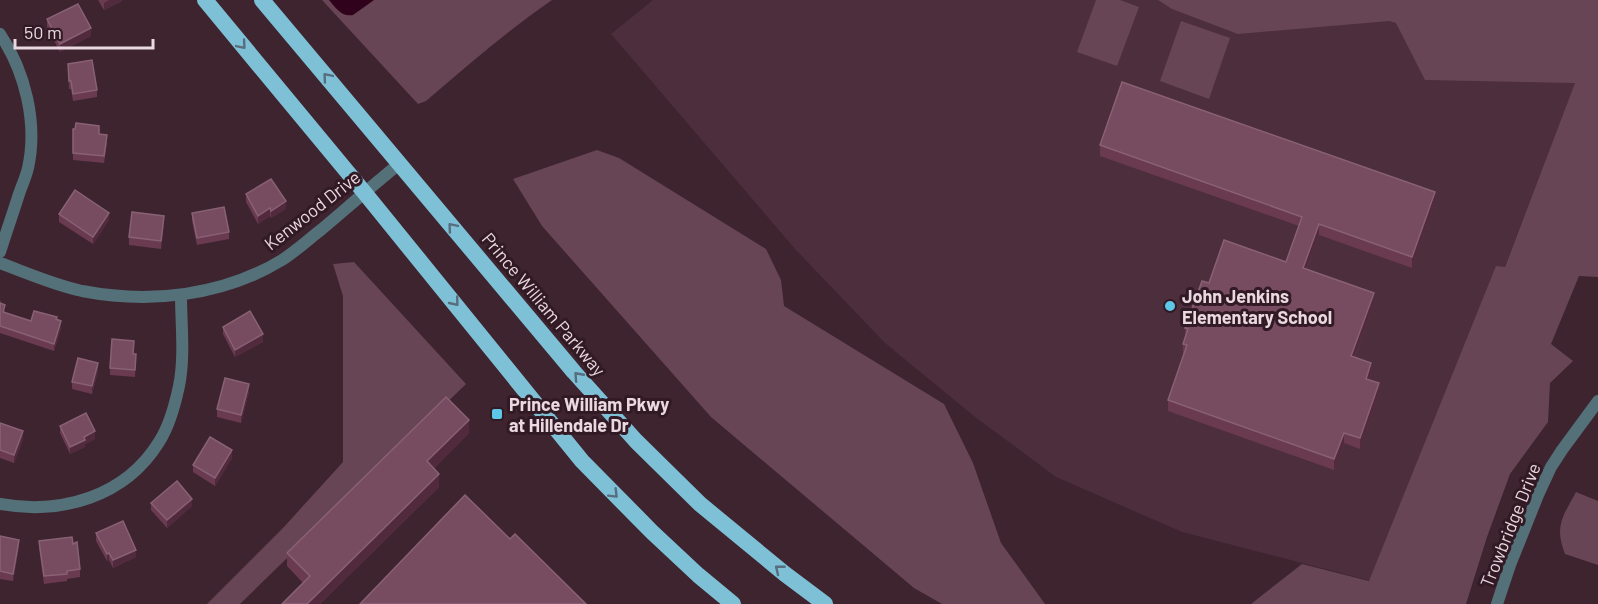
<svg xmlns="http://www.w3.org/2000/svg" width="1598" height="604" font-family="Barlow,sans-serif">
<rect width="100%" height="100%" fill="#3d242f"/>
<polygon fill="#4d2e3c" points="653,0 1318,0 1578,76 1383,584 1182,532 1056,477 975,417 885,343 795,249 611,34"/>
<g fill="#674554">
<path d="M 322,0 L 552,0 C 507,31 467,66 426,101 L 418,104 Z"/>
<polygon points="1096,0 1120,0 1139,7 1117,66 1077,52"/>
<polygon points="1158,0 1598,0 1598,277 1579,276 1551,344 1573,361 1550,383 1548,422 1510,474 1487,537 1466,604 1251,604 1302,564 1369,581 1496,266 1505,267 1575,83 1425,80 1396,23 1389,21 1238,34 1172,9"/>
<polygon points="1181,21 1230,38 1209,99 1160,81"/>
<polygon points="597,150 619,158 766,249 781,280 784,306 944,404 973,463 1001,543 1045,604 942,604 914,588 711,417 542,226 513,179"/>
<polygon points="354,262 466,384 240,604 207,604 283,528 343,462 343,296 333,264"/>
<path d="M 1576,492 L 1598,501 L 1598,565 L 1565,554 C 1554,526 1563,516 1576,492 Z"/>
</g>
<path fill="#30021b" d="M 329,0 L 374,0 L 353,15 C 341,17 336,8 329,0 Z"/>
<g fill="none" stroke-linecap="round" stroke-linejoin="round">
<g stroke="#547079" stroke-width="12">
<path d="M 0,34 C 25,71 38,123 28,168 C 26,177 22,185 19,194 C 13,213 6,233 0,252"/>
<path d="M 0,263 C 27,273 54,285 82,291 C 150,304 223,296 282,260 C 296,251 309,239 322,229 C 348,207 373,185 399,164"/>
<path d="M 0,504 C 61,515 125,497 159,442 C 170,425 175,405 179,386 C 185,356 181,325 181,295"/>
<polyline points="1497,604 1510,565 1538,495 1551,467 1562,450 1598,401"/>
</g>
<g stroke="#7ec0d6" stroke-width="16">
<polyline points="205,0 364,192 582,461 652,532 698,575 733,604"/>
<polyline points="262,0 574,372 636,441 700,504 785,574 825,604"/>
</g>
</g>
<g fill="#6a3a51">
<polygon points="98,0 122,0 122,1 104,10"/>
<polygon points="47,19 91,36 60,52 47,27"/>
<polygon points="68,64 97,90 97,97 73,101 71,89 69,89"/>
<polygon points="73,129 99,134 107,143 104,163 73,160"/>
<polygon points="1100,145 1435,203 1412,268 1319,235 1307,269 1374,304 1355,357 1371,374 1369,380 1379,394 1360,449 1344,443 1334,470 1168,411 1168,400 1184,355 1183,355 1183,344 1185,339 1185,328 1209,283 1286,262 1299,226 1100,156"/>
<polygon points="246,194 286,209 271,218 270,216 258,224 246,202"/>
<polygon points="192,213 229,232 229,239 197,245 192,221"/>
<polygon points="59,214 109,220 93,244 59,222"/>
<polygon points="164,223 161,249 129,245 129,237"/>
<polygon points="0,299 1,304 5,312 31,321 57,319 61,328 54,351 0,333"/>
<polygon points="223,327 263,342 235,357 223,334"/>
<polygon points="134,354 136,354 135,377 110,375 110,368"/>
<polygon points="98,371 92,394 72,389 72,382"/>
<polygon points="249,392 241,423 217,417 217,409"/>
<polygon points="0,423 23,439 14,463 0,458"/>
<polygon points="60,426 95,439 85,444 85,447 70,454 60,433"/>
<polygon points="469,433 434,468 439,487 320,604 282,604 303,583 287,566 287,553"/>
<polygon points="232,458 215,486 193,472 193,465"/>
<polygon points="151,503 192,506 167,528 151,510"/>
<polygon points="96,533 136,557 113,568 109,560 107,561 96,541"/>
<polygon points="0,536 19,547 13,581 0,579"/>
<polygon points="39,541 73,544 80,569 80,577 67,579 67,581 44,584 39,548"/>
</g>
<g fill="#522a3d">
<polygon points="109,0 122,0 122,1 104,10 104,3"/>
<polygon points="91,28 91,36 60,52 60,44"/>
<polygon points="1435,192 1435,203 1412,268 1412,257"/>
<polygon points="286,201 286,209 271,218 271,211"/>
<polygon points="270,208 270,216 258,224 258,216"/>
<polygon points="109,213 109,220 93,244 93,237"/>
<polygon points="164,216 164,223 161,249 161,241"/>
<polygon points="1319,224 1319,235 1303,279 1303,268"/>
<polygon points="1374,293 1374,304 1351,367 1351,356"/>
<polygon points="61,321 61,328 54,351 54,344"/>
<polygon points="263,334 263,342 235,357 235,350"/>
<polygon points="98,363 98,371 92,394 92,386"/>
<polygon points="1371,363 1371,374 1366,389 1366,379"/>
<polygon points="1379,383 1379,394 1360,449 1360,438"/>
<polygon points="249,384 249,392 241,423 241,415"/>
<polygon points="469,420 469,433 427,475 427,461"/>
<polygon points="23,431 23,439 14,463 14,455"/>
<polygon points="95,431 95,439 85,444 85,447 70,454 70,447 84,437"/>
<polygon points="1344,433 1344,443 1334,470 1334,459"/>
<polygon points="232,450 232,458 215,486 215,478"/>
<polygon points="439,474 439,487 320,604 307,604"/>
<polygon points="192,499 192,506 167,528 167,520"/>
<polygon points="19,540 19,547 13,581 13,574"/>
<polygon points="136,550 136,557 113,568 113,560"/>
<polygon points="109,553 109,560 107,561 107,554"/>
</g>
<g fill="#774b60" stroke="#896174" stroke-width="1.5">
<polygon points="78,4 91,28 60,44 47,19"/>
<polygon points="92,60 97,90 73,94 71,81 69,81 68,64"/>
<polygon points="1122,82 1435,192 1412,257 1319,224 1303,268 1374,293 1351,356 1371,363 1366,379 1379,383 1360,438 1344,433 1334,459 1168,400 1187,345 1183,344 1188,329 1185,328 1202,281 1209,283 1224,240 1286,262 1302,217 1100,145"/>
<polygon points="76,123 99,126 99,134 107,135 104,156 73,153 73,129 75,129"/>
<polygon points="271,179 286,201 271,211 270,208 258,216 246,194"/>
<polygon points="75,190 109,213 93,237 59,214"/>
<polygon points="224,207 229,232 197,238 192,213"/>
<polygon points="132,212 164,216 161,241 129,237"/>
<polygon points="0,303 5,305 3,312 31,321 34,311 57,317 56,319 61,321 54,344 0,326"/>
<polygon points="250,311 263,334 235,350 223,327"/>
<polygon points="112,339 134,341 133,354 136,354 135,370 110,368"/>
<polygon points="78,358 98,363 92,386 72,382"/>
<polygon points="225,378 249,384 241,415 217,409"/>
<polygon points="446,397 469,420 427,461 439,474 307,604 282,604 310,576 287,553"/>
<polygon points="86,413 95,431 84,437 85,440 70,447 60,426"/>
<polygon points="0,423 23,431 14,455 0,450"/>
<polygon points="210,437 232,450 215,478 193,465"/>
<polygon points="177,481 192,499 167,520 151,503"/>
<polygon points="465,495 510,539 515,534 586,604 360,604"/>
<polygon points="123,521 136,550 113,560 109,553 107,554 96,533"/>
<polygon points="0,536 19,540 13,574 0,571"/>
<polygon points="72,537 73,544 77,542 80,569 67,571 67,574 44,576 39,541"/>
</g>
<defs><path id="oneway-chevron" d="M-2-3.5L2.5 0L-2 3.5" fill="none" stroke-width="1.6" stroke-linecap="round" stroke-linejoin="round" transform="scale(1.5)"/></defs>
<g stroke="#586d7e">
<use href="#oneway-chevron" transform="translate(242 45) rotate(50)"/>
<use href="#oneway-chevron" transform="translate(327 77) rotate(-130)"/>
<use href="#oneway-chevron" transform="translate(452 227) rotate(-130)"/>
<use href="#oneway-chevron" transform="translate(455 302) rotate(51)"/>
<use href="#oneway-chevron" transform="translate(578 376) rotate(-132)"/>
<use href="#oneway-chevron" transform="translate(614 494) rotate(45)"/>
<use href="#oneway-chevron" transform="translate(779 569) rotate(-141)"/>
</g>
<g fill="#5cc7e7" stroke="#321a25" stroke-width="2">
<circle cx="1170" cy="306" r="6"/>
<rect x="491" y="408" width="12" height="12" rx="3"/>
</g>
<g text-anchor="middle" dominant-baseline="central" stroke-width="6" stroke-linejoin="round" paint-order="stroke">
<g font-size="18" fill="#ead9e0" stroke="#321a25">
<text transform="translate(312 210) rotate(-38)">Kenwood Drive</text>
<text transform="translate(544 304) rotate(50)">Prince William Parkway</text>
<text transform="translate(1510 525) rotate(-68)">Trowbridge Drive</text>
</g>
<g font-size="18" font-weight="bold" fill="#ead9e0" stroke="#321a25" text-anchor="start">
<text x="1182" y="296">John Jenkins<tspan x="1182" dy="21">Elementary School</tspan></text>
<text x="509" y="404">Prince William Pkwy<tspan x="509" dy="21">at Hillendale Dr</tspan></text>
</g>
</g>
<path d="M15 39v9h138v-9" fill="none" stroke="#ead9e0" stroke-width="3"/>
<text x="24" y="39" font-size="18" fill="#ead9e0" stroke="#321a25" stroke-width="4.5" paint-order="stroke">50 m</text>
</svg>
